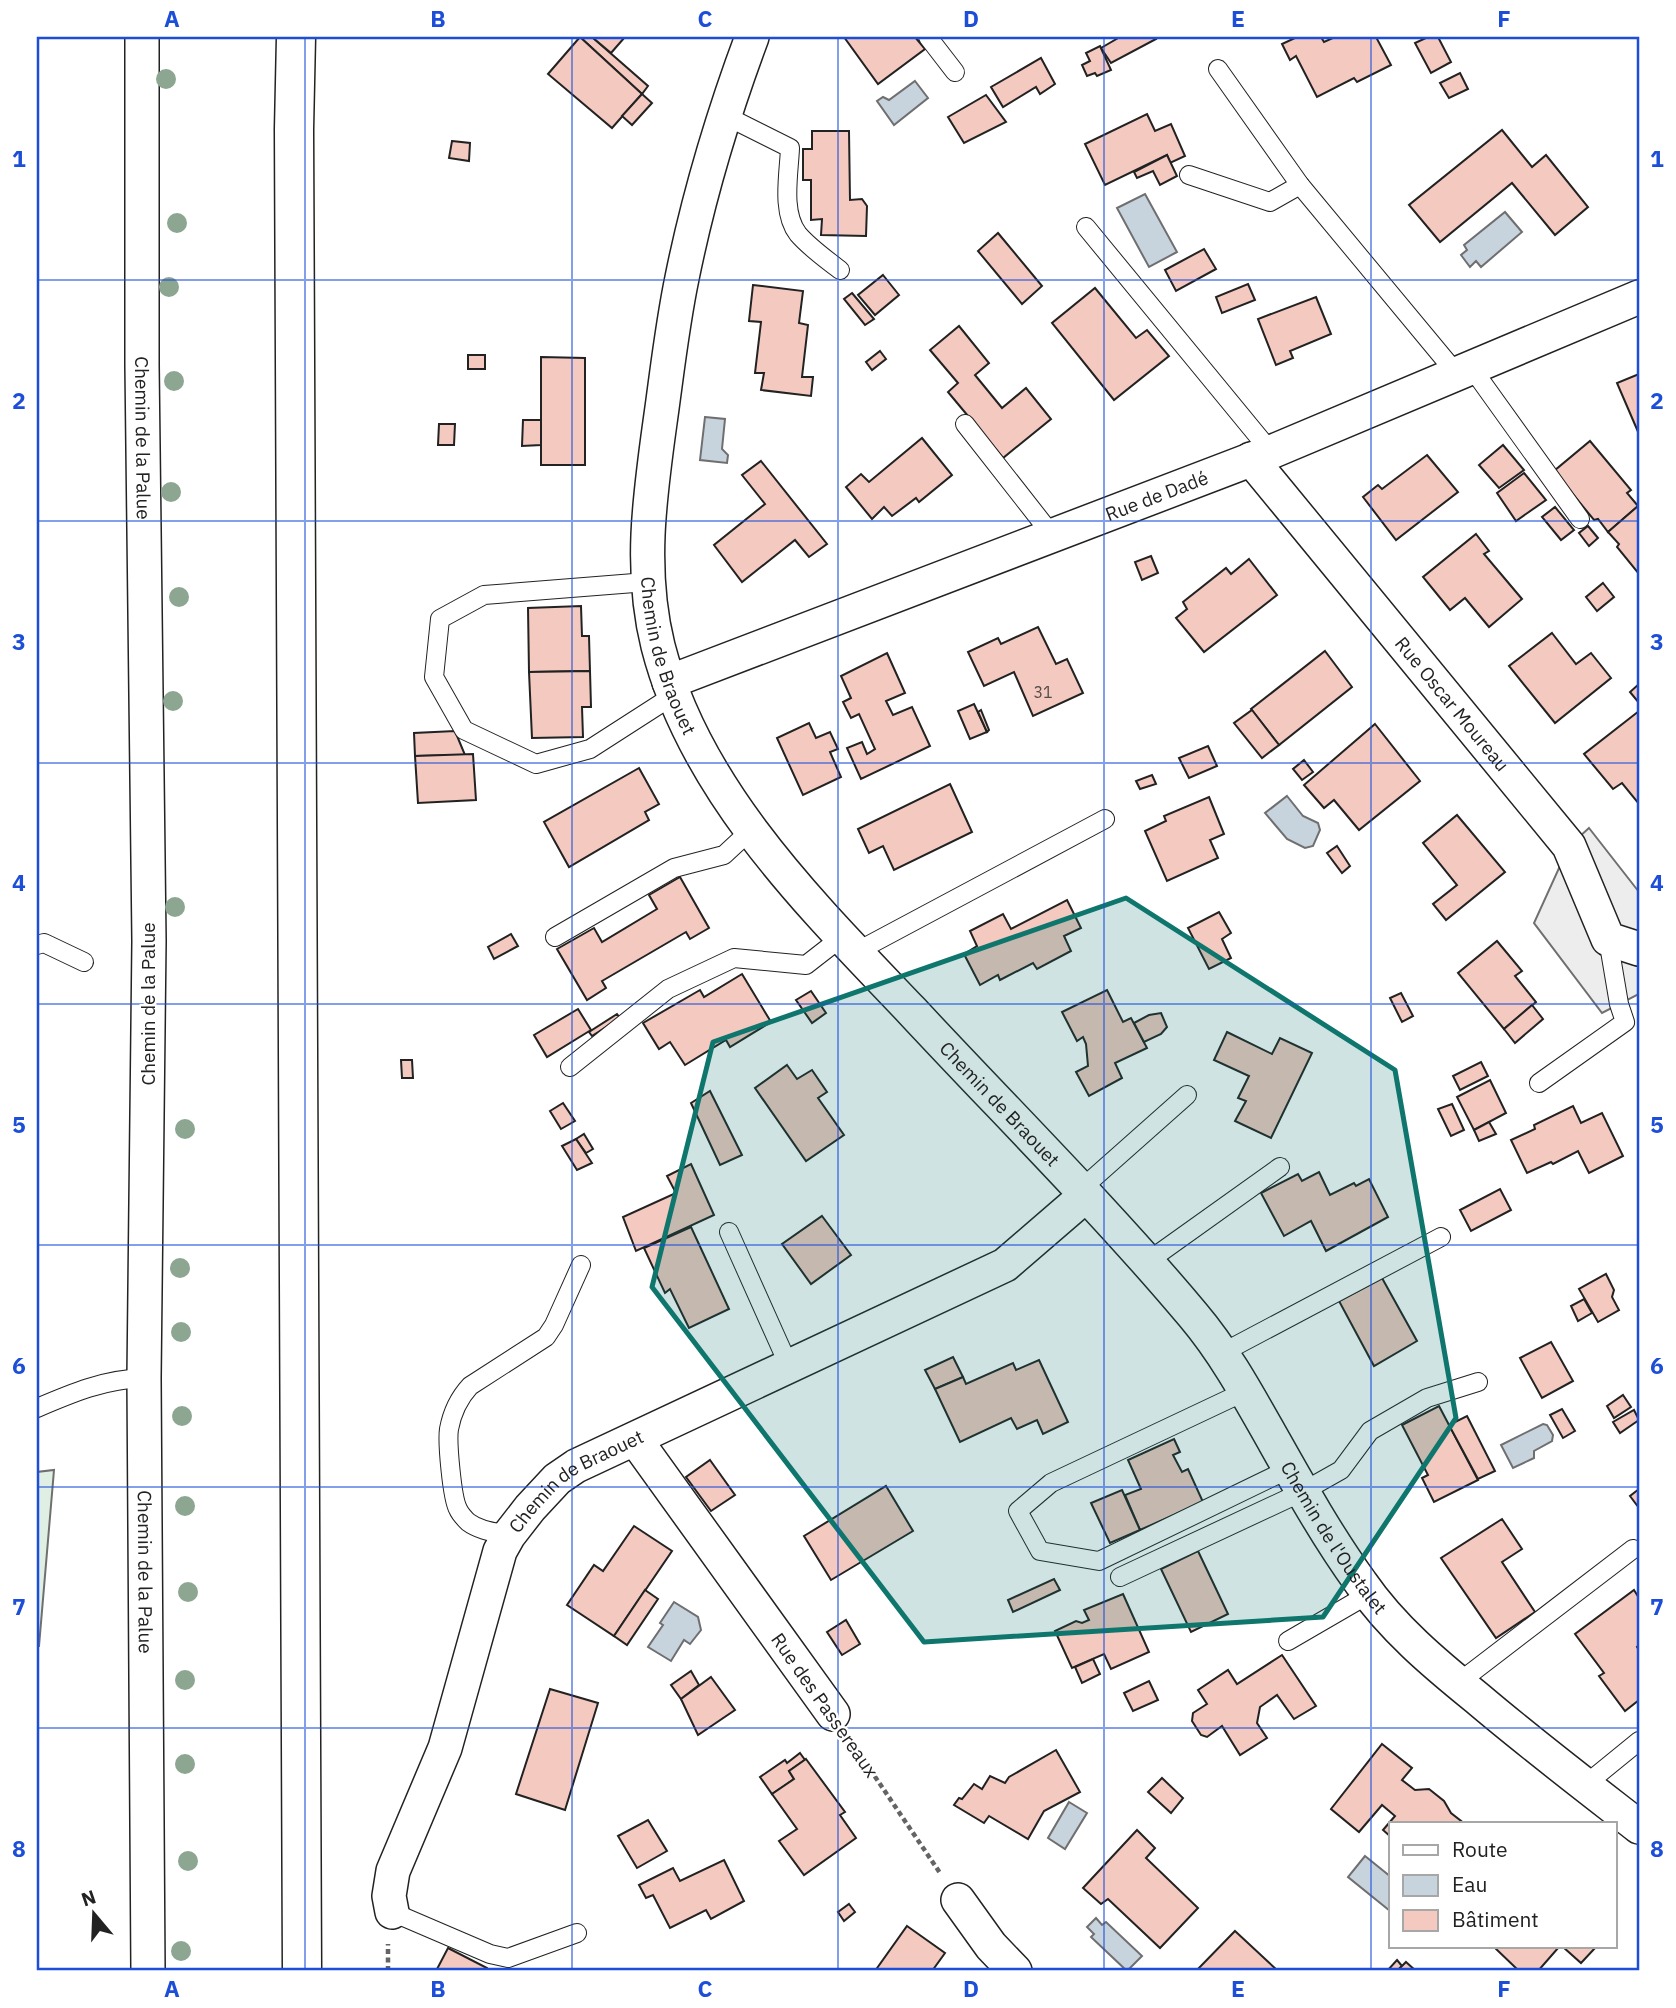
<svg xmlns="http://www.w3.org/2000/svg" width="1676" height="2008" font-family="'IBM Plex Sans',sans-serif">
<rect width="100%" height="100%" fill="#fff"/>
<polygon fill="#e0efe3" stroke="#6f6f6f" stroke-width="2" points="54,1470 39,1646 37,1646 37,1472"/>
<polygon fill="#ededed" stroke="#6f6f6f" stroke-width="2" points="1589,828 1639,892 1639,994 1602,1013 1534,923 1569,846"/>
<g fill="#c7d3dd" stroke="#6f6f6f" stroke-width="2">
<polygon points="915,81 928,98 894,125 877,101 883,97 889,100"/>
<polygon points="1145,194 1177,252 1149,267 1117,208"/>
<polygon points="1505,212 1522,232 1481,267 1476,261 1470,267 1461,255 1467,250 1464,245"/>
<polygon points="705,417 725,419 722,449 728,455 727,463 700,460"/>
<polygon points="1287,796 1303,816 1318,823 1320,830 1313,846 1305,848 1287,839 1265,813"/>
<polygon points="1543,1424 1547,1425 1553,1435 1552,1441 1534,1451 1534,1458 1513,1468 1501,1445"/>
<polygon points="674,1602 698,1617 701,1630 690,1644 684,1640 671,1661 648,1647 663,1625 660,1623"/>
<polygon points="1069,1802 1087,1813 1065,1849 1048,1838"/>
<polygon points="1365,1856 1391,1877 1390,1911 1348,1877"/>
<polygon points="1096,1918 1102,1925 1106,1922 1142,1956 1127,1971 1091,1937 1094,1934 1087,1927"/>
</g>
<g fill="#f3c9c0" stroke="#222" stroke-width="2">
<polygon points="580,37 592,37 648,86 642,94"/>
<polygon points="580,37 642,94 612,128 548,74"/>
<polygon points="592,37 625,37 611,53"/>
<polygon points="844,37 915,37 925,49 878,84"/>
<polygon points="1120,37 1155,37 1156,39 1111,63 1101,48"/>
<polygon points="1297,37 1321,37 1324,42 1335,37 1376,37 1391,65 1357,82 1354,78 1317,97 1296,56 1290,60 1282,44"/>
<polygon points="1428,37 1438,37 1451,62 1431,73 1415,43"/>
<polygon points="1100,46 1111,70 1097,76 1095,73 1087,76 1082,65 1090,61 1086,53"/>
<polygon points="1041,58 1055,84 1040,94 1036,87 1003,107 991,87"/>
<polygon points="1460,73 1468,89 1449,98 1440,83"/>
<polygon points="642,94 652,103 632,125 622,116"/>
<polygon points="986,95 1006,122 964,143 948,117"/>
<polygon points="1147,114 1155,131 1171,124 1185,156 1170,163 1167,155 1105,185 1085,144"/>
<polygon points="1502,130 1532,167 1546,155 1588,207 1555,235 1512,183 1440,242 1409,205"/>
<polygon points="812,131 849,131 850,200 862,199 867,206 866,236 821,235 822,219 811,220 811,180 803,180 803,149 812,149"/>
<polygon points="452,141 470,143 469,161 449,158"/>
<polygon points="1167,155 1177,176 1160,185 1153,171 1137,178 1134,172"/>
<polygon points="998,233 1042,286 1022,304 978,251"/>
<polygon points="1204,249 1216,269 1176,291 1165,270"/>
<polygon points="883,275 899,295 875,315 858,295"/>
<polygon points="1248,284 1255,300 1222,313 1216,297"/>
<polygon points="753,285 803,291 799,323 808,325 802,377 813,377 811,396 761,390 764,373 755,373 761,322 749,321"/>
<polygon points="1095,288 1136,338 1147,330 1169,356 1114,400 1052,323"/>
<polygon points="852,293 874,319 865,325 844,299"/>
<polygon points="1316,297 1331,334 1290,351 1293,358 1276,365 1258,319"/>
<polygon points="959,326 989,363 975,375 1002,408 1026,388 1051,419 1003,458 948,392 958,383 930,350"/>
<polygon points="880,351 886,359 872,370 866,362"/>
<rect x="468" y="355" width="17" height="14"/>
<polygon points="541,357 585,358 585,465 541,465"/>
<polygon points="1639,374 1639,434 1617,383"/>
<polygon points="523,420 541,420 541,445 522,446"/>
<polygon points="439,424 455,424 454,445 438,445"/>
<polygon points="922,438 952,475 919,502 916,498 892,516 884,507 872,519 846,487 861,474 869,482"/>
<polygon points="1590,441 1631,490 1627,493 1638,506 1608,532 1598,519 1594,520 1554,471"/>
<polygon points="1503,445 1524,470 1499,488 1479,465"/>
<polygon points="1427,455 1458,492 1396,540 1363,497 1378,485 1382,489"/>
<polygon points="761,461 827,544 809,557 795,540 742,582 714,545 765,504 742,475"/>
<polygon points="1524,473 1546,500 1516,521 1497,493"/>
<polygon points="1638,506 1639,507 1639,574 1617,547 1619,544 1608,532"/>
<polygon points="1555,507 1574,530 1561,540 1542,517"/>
<polygon points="1588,526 1598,538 1589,546 1579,533"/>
<polygon points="1476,534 1489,551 1484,554 1522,599 1489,627 1465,598 1450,610 1423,577"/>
<polygon points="1151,556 1158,573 1142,580 1135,562"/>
<polygon points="1249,559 1277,595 1204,652 1176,618 1187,609 1183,602 1226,568 1231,574"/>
<polygon points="1603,583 1614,597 1597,611 1586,597"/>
<polygon points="581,606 582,636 589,636 590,671 529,672 528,608"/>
<polygon points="1038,627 1056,664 1067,659 1083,693 1033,716 1014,672 984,686 968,652 998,638 1001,644"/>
<polygon points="1552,633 1576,664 1591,653 1611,678 1555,723 1509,666"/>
<polygon points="1325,651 1352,687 1279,745 1251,709"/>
<polygon points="887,653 905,693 886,701 893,715 912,707 930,746 861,779 847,748 862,742 867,754 875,749 859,714 851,718 843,702 851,698 841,676"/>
<polygon points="590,671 591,707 582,707 583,737 532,738 529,672"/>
<polygon points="1639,684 1639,703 1630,692"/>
<polygon points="974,704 987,732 970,739 958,711"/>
<polygon points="981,710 989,730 987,732 978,712"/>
<polygon points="1252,710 1279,745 1262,758 1234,723"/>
<polygon points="1639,711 1639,804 1622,783 1613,789 1584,754"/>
<polygon points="809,723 816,738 830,732 838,749 830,752 841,777 803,795 777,738"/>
<polygon points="1375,724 1420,781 1359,830 1334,800 1324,808 1304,785"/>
<polygon points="455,731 465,755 415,756 414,733"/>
<polygon points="1208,746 1217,766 1189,778 1179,758"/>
<polygon points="473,754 476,800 418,803 415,756"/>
<polygon points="1304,760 1313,772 1302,780 1293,769"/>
<polygon points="639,768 659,804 645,812 649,820 569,867 544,822"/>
<polygon points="1152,775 1156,784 1140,789 1136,781"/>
<polygon points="950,784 972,832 894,870 883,846 869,853 858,829"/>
<polygon points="1209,797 1224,834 1210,840 1218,858 1167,881 1145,831 1166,821 1164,816"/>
<polygon points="1457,815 1505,872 1446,920 1433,904 1457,885 1423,843"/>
<polygon points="1337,846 1350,866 1342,873 1327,853"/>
<polygon points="680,877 709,928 690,939 686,932 602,981 606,988 587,1000 557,949 594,928 602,942 657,909 649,895"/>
<polygon points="1067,900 1081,928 1064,936 1071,951 1037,969 1033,963 1000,980 998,975 980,985 964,954 977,946 970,931 1003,914 1011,929"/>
<polygon points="1219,912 1231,933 1222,939 1231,958 1209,969 1188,928"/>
<polygon points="511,934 518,946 494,959 488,947"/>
<polygon points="1497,941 1522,971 1515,976 1536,1002 1504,1029 1458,973"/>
<polygon points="742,974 771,1022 730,1047 726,1040 685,1065 670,1042 659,1049 643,1023 700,990 704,997"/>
<polygon points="1107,990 1123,1022 1131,1018 1147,1048 1115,1063 1122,1078 1089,1096 1076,1072 1088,1066 1086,1044 1083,1037 1077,1041 1062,1012"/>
<polygon points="811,991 826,1013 812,1023 796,1000"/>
<polygon points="1401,993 1413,1016 1402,1022 1390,998"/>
<polygon points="1532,1005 1543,1019 1515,1043 1504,1029"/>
<polygon points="578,1009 591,1030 547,1057 534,1035"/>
<polygon points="1161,1013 1167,1027 1161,1034 1144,1042 1134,1023 1149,1015"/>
<polygon points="617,1014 620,1018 592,1036 589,1032"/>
<polygon points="1227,1032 1272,1054 1280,1038 1312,1053 1271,1138 1235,1121 1246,1101 1238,1098 1249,1076 1214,1060"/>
<polygon points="401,1060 412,1060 413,1078 402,1078"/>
<polygon points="1481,1062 1488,1076 1460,1090 1453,1076"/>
<polygon points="787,1065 797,1079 812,1070 827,1092 818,1098 844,1135 806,1161 755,1088"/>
<polygon points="1490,1080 1506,1113 1474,1130 1457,1097"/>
<polygon points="710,1091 742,1155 720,1165 691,1103"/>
<polygon points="563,1103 575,1121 561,1129 550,1111"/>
<polygon points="1452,1104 1464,1130 1451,1136 1438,1109"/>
<polygon points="1573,1106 1581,1123 1602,1113 1623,1156 1589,1173 1578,1151 1553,1164 1551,1162 1527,1173 1511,1140 1535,1129 1534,1125"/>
<polygon points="1489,1122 1496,1134 1479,1141 1474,1130"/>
<polygon points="584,1134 593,1149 586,1153 576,1139"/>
<polygon points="576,1139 592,1163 577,1170 562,1146"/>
<polygon points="691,1164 714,1215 636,1251 623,1217 676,1193 667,1176"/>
<polygon points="1319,1172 1330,1195 1354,1183 1356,1186 1369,1179 1388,1217 1326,1251 1311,1221 1284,1236 1261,1193 1298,1174 1302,1181"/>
<polygon points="1500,1189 1511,1210 1471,1231 1460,1210"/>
<polygon points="822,1216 851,1255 811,1284 782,1244"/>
<polygon points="691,1227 729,1309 689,1328 670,1289 665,1293 644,1248"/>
<polygon points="1606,1274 1614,1290 1612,1297 1619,1310 1598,1322 1579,1289"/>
<polygon points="1382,1278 1417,1341 1374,1366 1339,1301"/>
<polygon points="1584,1299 1592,1313 1578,1321 1571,1306"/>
<polygon points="1551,1342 1573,1381 1542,1398 1520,1358"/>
<polygon points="953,1357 963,1377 935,1389 925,1370"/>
<polygon points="1039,1360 1068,1422 1043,1434 1037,1420 1017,1429 1011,1418 960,1442 935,1389 963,1377 966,1384 1013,1363 1016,1370"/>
<polygon points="1623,1395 1631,1407 1614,1418 1607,1406"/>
<polygon points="1439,1406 1478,1480 1434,1502 1422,1478 1428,1475 1402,1425"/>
<polygon points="1562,1409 1575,1431 1563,1438 1550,1415"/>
<polygon points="1634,1410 1639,1420 1620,1433 1613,1422"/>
<polygon points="1467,1416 1495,1471 1478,1479 1449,1425"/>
<polygon points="1174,1439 1180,1452 1173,1455 1182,1472 1188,1469 1203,1502 1140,1530 1125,1495 1141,1489 1128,1460"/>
<polygon points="710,1460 735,1495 711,1511 686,1477"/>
<polygon points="886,1486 913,1531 831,1580 804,1536"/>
<polygon points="1639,1489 1639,1508 1630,1496"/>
<polygon points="1122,1490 1140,1530 1110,1543 1091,1503"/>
<polygon points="1502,1519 1522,1549 1502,1562 1535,1612 1496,1638 1441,1558"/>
<polygon points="634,1526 672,1551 614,1636 567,1605 594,1565 603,1571"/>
<polygon points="1198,1551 1228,1614 1191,1632 1161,1569"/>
<polygon points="1054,1579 1060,1590 1013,1612 1008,1600"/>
<polygon points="645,1590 658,1599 627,1645 614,1636"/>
<polygon points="1634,1590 1639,1598 1639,1645 1637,1647 1639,1650 1639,1700 1625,1711 1599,1676 1604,1673 1575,1634"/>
<polygon points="1123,1594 1149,1652 1111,1669 1104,1654 1072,1668 1055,1631 1076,1621 1082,1623 1089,1620 1084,1610"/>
<polygon points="846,1620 860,1644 842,1655 827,1632"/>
<polygon points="1282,1655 1316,1706 1294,1719 1277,1695 1260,1707 1257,1723 1267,1738 1240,1755 1222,1726 1207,1737 1201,1735 1192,1721 1193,1713 1207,1704 1198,1690 1228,1670 1237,1684"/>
<polygon points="1093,1659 1100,1674 1082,1683 1075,1667"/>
<polygon points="691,1671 699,1685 681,1699 671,1685"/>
<polygon points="711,1677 735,1710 698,1735 681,1699"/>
<polygon points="1149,1681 1158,1700 1133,1711 1124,1693"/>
<polygon points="550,1689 598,1703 565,1810 516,1794"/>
<polygon points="1382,1744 1412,1768 1402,1780 1415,1790 1429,1789 1444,1801 1451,1813 1465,1824 1391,1824 1391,1837 1383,1830 1395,1816 1382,1805 1359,1832 1331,1809"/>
<polygon points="1056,1750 1080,1792 1044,1811 1028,1839 989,1816 984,1823 954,1805 959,1798 962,1799 974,1784 982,1789 990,1776 1005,1783 1009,1777"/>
<polygon points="800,1753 805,1760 789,1771 794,1779 772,1794 760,1777 785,1760 787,1763"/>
<polygon points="806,1759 845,1812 840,1815 856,1838 804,1875 779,1841 797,1829 772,1794 794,1779 789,1771"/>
<polygon points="1162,1778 1183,1798 1171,1813 1148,1792"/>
<polygon points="648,1820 667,1851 637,1868 618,1836"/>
<polygon points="1137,1830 1155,1848 1146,1858 1198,1908 1160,1948 1108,1899 1101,1904 1083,1888"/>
<polygon points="724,1860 744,1901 711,1919 706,1910 670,1928 653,1895 646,1898 639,1885 673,1868 680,1881"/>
<polygon points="849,1904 855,1912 844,1921 838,1912"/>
<polygon points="907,1926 945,1953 932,1971 875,1971"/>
<polygon points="1235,1931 1278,1971 1196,1971"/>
<polygon points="1494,1947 1559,1947 1538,1971 1519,1971"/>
<polygon points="1563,1947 1596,1947 1581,1963"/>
<polygon points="448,1948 487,1968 486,1971 436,1971"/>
<polygon points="1397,1960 1402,1966 1397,1971 1387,1971"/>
<polygon points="1406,1962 1416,1971 1397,1971"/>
</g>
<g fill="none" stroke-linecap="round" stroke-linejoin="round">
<g stroke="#222" stroke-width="20">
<g id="lane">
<polyline points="928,37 955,72"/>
<polyline points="1218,69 1300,185 1456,373"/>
<path d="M 726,116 L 790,148 C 789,174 781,212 798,234 C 810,248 826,259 840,270"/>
<polyline points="1189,175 1270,202 1300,185"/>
<polyline points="1086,227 1271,452"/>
<polyline points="1471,367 1580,519"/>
<polyline points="965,424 1052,535"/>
<polyline points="647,582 484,595 440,619 434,677 464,730 536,764 590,749 674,695"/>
<polyline points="555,937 674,868 724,855 752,829"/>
<polyline points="37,945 44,943 84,962"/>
<polyline points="856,952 1105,819"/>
<polyline points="570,1067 668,989 734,958 806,965 842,937"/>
<polyline points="1539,1083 1625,1022 1619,1004 1608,939"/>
<polyline points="1080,1190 1187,1095"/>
<polyline points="729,1232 789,1366"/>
<polyline points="1147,1262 1280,1167"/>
<polyline points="1222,1353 1441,1237"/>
<polyline points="1246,1391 1051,1483 1018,1511 1040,1551 1099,1561 1289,1469"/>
<path d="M 37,1408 C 72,1393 105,1379 144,1378"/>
<path d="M 509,1535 C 495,1532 480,1531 468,1522 C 465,1519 460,1514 458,1509 C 452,1498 447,1442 449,1429 C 452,1413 459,1398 470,1386 L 546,1337 L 554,1325 L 581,1265"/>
<polyline points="1120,1577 1302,1492 1341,1470 1370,1431 1427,1398 1478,1382"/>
<polyline points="1288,1641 1369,1594"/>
<polyline points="1458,1683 1633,1549"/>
<polyline points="1585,1785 1639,1741"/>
<polyline points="392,1912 490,1954 508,1958 577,1933"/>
</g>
</g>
<g stroke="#222" stroke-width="36">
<g id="street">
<path id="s1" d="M 142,37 L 142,365 L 149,941 L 144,1378 L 148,1971"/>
<path id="s2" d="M 752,37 C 724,112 698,199 682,278 C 673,321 668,364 662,408 C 651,488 638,566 658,646 C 695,791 811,905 911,1010 C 1005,1111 1104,1209 1193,1315 C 1226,1354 1250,1399 1275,1443 C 1302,1491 1329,1539 1361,1583 C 1392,1628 1435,1664 1477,1698 C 1530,1743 1585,1785 1639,1827"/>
<path id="s3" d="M 1251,459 L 1569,846 L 1608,939 L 1639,949"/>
<path id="s4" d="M 669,682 L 1271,452 L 1639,297"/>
<polyline points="635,1439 833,1714"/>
<polyline points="958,1900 991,1946 1015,1971"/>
<path id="s5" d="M 392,1912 L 389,1896 L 393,1871 L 445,1748 L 500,1551 L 509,1535 L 530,1508 L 557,1479 L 576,1466 L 1005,1265 L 1085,1196"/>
</g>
</g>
<g stroke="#222" stroke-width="41">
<polyline id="primary" points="296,37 294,129 302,1971"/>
</g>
<g stroke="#646464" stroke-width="4.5" stroke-dasharray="5 3.5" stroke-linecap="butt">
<polyline points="851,1741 940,1873"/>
<polyline points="388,1971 388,1944"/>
</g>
<use href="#lane" stroke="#fff" stroke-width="18"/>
<use href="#street" stroke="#fff" stroke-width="33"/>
<use href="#primary" stroke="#fff" stroke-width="38"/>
</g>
<g fill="#8da692">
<circle cx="166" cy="79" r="10"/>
<circle cx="177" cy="223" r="10"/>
<circle cx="169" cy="287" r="10"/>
<circle cx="174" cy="381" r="10"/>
<circle cx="171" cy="492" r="10"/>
<circle cx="179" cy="597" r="10"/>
<circle cx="173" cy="701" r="10"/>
<circle cx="175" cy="907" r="10"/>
<circle cx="185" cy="1129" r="10"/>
<circle cx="180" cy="1268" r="10"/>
<circle cx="181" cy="1332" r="10"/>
<circle cx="182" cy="1416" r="10"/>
<circle cx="185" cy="1506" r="10"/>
<circle cx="188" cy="1592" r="10"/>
<circle cx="185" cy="1680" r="10"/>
<circle cx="185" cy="1764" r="10"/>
<circle cx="188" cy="1861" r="10"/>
<circle cx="181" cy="1951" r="10"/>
</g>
<path fill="#0f766e" fill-opacity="0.2" stroke="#0f766e" stroke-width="5" stroke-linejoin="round" d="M 1126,898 L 1395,1070 L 1456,1418 L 1323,1617 L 924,1642 L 652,1287 L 713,1042 Z"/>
<path fill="none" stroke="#1d4ed8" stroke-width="2" stroke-opacity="0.55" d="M 305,37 L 305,1971M 572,37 L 572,1971M 838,37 L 838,1971M 1104,37 L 1104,1971M 1371,37 L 1371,1971M 37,280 L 1639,280M 37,521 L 1639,521M 37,763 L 1639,763M 37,1004 L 1639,1004M 37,1245 L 1639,1245M 37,1487 L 1639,1487M 37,1728 L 1639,1728"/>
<g text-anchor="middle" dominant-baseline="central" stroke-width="5" stroke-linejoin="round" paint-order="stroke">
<g font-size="16" fill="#564c4a">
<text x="1043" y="692">31</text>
</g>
<g font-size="19" fill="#222" stroke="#fff">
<text stroke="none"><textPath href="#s1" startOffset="401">Chemin de la Palue</textPath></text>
<text stroke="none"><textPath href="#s4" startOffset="522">Rue de Dadé</textPath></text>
<text stroke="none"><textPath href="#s2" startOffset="634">Chemin de Braouet</textPath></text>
<text stroke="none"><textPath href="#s3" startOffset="317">Rue Oscar Moureau</textPath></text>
<text transform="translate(148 1004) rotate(-90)">Chemin de la Palue</text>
<text stroke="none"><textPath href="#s2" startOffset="1200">Chemin de Braouet</textPath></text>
<text stroke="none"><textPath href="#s5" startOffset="486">Chemin de Braouet</textPath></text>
<text stroke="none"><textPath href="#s2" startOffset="1750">Chemin de l'Oustalet</textPath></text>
<text stroke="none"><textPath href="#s1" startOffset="1535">Chemin de la Palue</textPath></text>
<text transform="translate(825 1705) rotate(55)">Rue des Passereaux</text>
</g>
</g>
<rect width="1676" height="2008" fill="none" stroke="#ffffff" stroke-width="77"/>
<rect x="1389" y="1822" width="228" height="126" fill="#ffffff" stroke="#a7a7a7" stroke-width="2"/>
<rect x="1403" y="1845" width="35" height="10" fill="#ffffff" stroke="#a7a7a7" stroke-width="2"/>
<text x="1452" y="1857" font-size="21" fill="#222222">Route</text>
<rect x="1403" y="1875" width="35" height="21" fill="#c7d3dd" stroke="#a7a7a7" stroke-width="2"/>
<text x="1452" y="1892" font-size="21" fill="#222222">Eau</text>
<rect x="1403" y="1910" width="35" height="21" fill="#f3c9c0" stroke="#a7a7a7" stroke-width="2"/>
<text x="1452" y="1927" font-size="21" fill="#222222">Bâtiment</text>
<g transform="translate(94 1914) rotate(341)" stroke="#ffffff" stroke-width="5" paint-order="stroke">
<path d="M0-5L12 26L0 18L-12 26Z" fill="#222222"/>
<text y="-10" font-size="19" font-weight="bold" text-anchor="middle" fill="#222222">N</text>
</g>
<rect x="38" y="38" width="1600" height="1931" fill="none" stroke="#1d4ed8" stroke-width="2.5"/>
<g font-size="23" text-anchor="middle" font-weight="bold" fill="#1d4ed8">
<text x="172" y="27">A</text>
<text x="438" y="27">B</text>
<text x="705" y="27">C</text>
<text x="971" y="27">D</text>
<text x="1238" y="27">E</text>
<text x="1504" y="27">F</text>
<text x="19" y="167">1</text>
<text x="1657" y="167">1</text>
<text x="19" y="409">2</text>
<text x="1657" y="409">2</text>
<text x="19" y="650">3</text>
<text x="1657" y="650">3</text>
<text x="19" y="891">4</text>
<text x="1657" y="891">4</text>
<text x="19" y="1133">5</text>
<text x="1657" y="1133">5</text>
<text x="19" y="1374">6</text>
<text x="1657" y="1374">6</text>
<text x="19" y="1615">7</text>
<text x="1657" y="1615">7</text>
<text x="19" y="1857">8</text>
<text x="1657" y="1857">8</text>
<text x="172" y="1997">A</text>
<text x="438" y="1997">B</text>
<text x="705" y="1997">C</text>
<text x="971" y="1997">D</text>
<text x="1238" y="1997">E</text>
<text x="1504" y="1997">F</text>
</g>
</svg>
